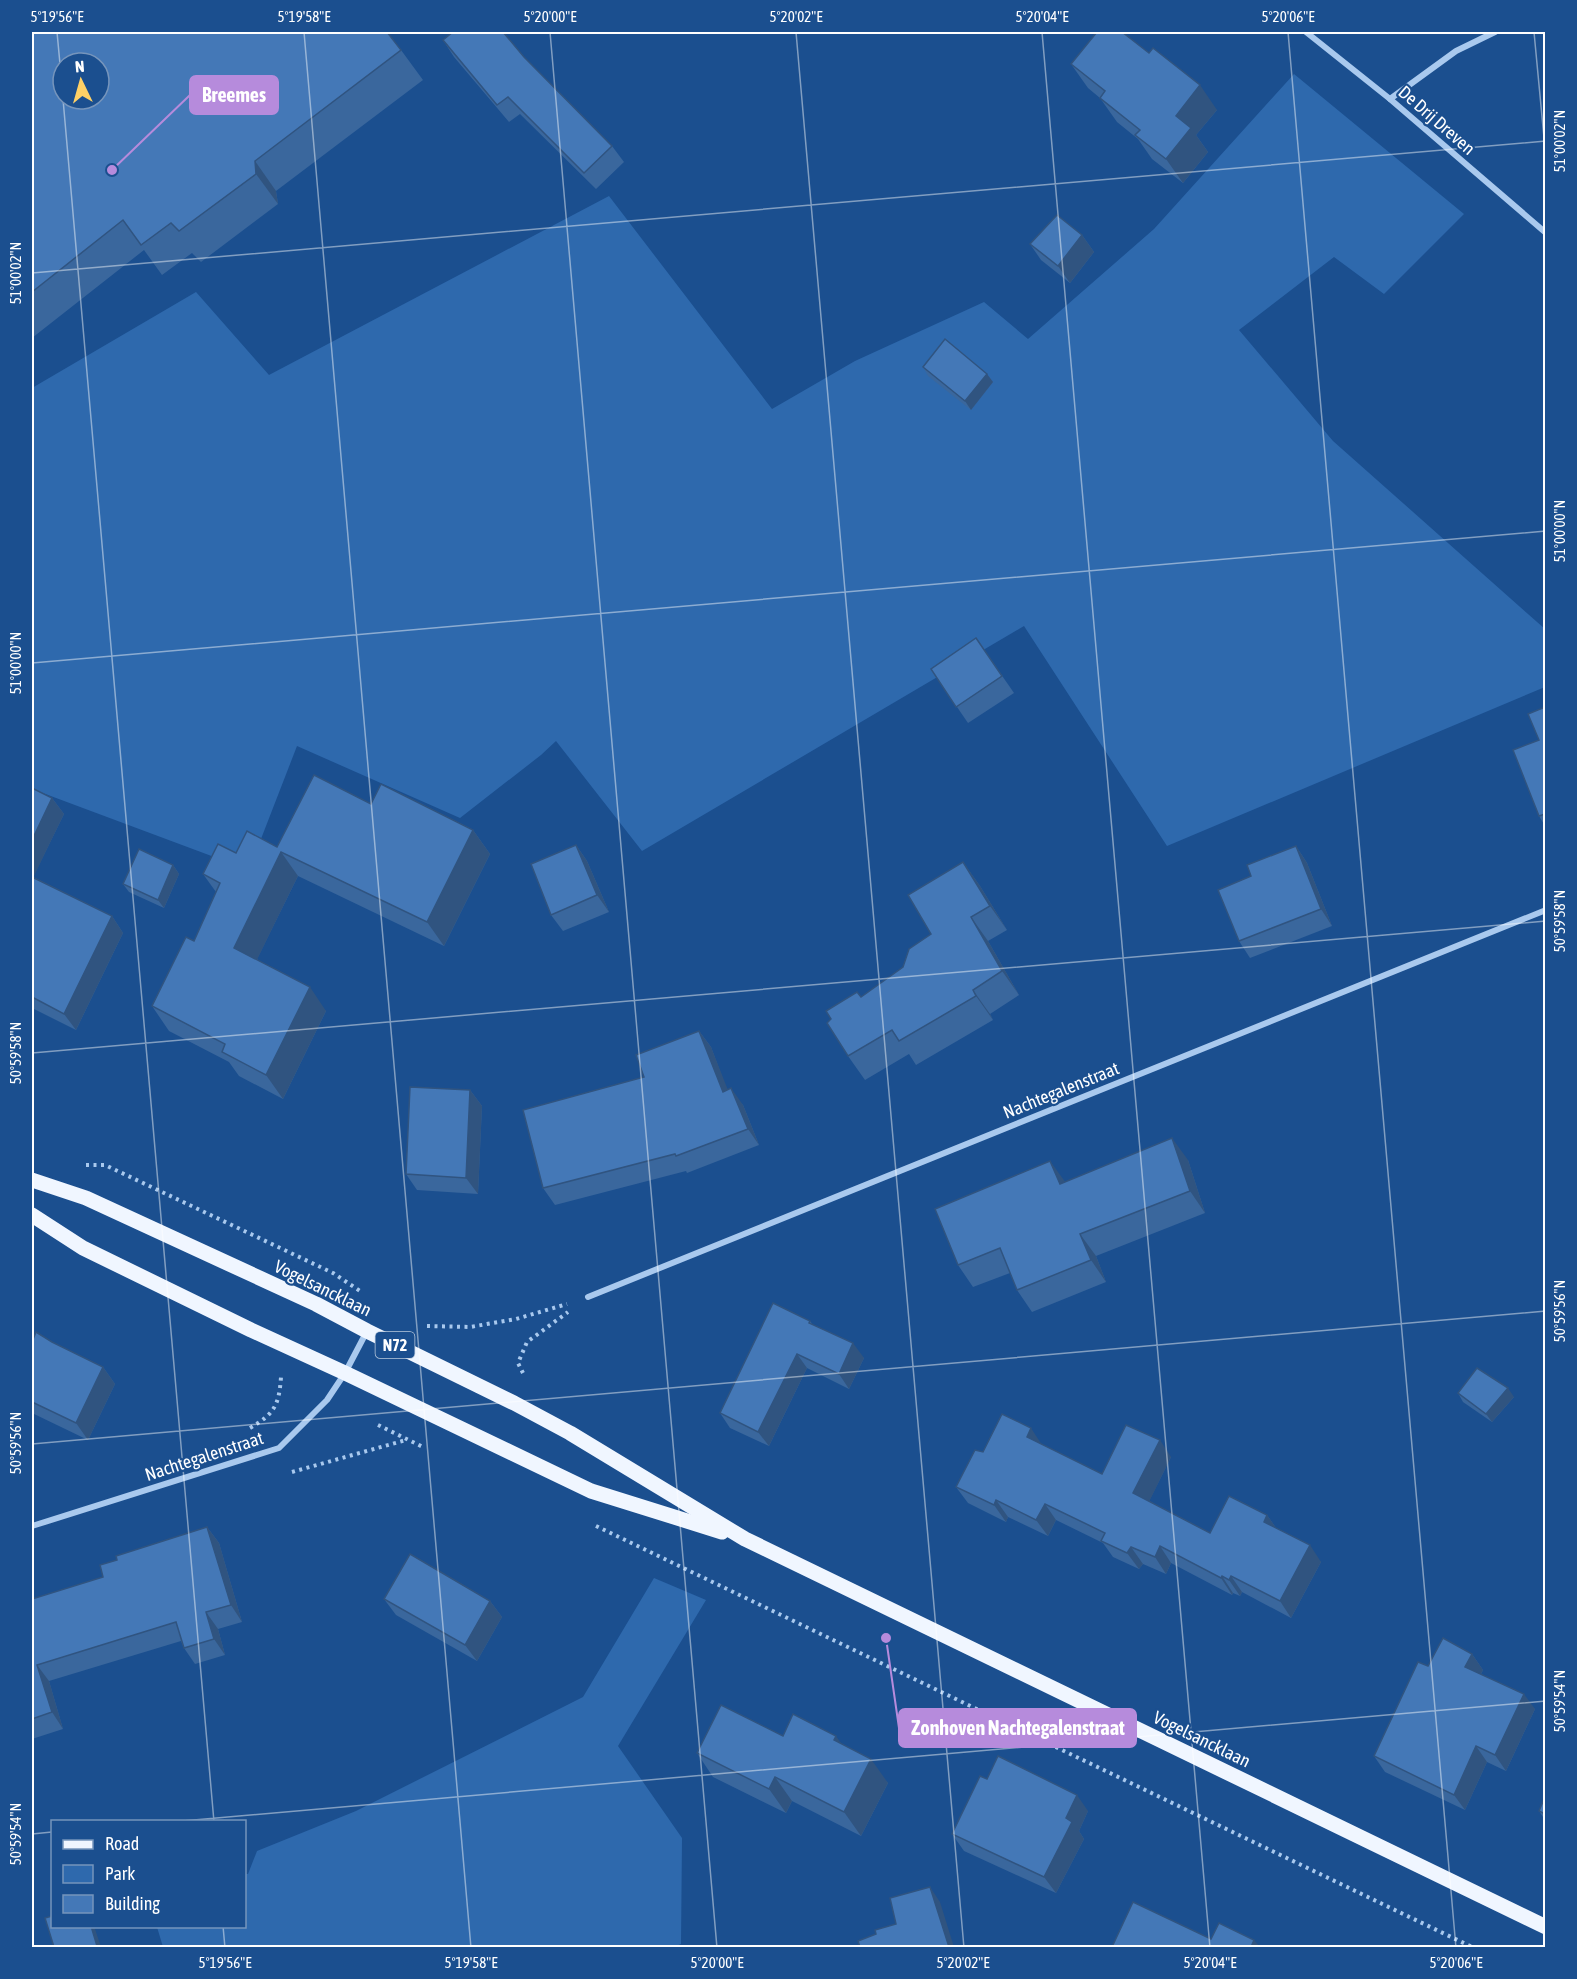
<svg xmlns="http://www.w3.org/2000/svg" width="1577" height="1979" font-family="'Asap Condensed',sans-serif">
<rect width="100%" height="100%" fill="#1b4f8f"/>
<g fill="#2e69ad">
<polygon points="1294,74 1464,214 1384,294 1334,257 1239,330 1333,441 1545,629 1545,687 1167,846 1024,626 642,851 556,741 541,755 460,818 297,746 249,870 32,789 32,388 196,292 269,375 609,196 772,409 855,361 984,302 1028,339 1154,229"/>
<polygon points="654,1578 706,1600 618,1746 682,1838 681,1944 671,1948 163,1947 157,1927 244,1926 245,1874 248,1874 257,1851 356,1811 583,1697"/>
</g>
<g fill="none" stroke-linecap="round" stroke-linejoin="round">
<g stroke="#a9c9ee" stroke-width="4" stroke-dasharray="3 4.5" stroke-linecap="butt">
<polyline points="86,1165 105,1165 333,1273 360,1291"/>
<polyline points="427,1326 470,1327 516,1319 567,1304"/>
<polyline points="523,1373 518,1363 527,1342 568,1312"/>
<polyline points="378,1425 423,1447"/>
<path d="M 250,1428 C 274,1414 279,1406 281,1377"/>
<polyline points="292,1472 406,1440"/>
<polyline points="596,1526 1474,1948"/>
</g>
<g stroke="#a9c9ee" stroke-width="6">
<polyline points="1306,32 1390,99 1546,233"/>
<polyline points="1390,99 1456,51 1495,32"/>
<polyline points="588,1297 1546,910"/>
<polyline points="32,1526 279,1448 327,1400 345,1373 367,1331"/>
</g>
<g stroke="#f0f6ff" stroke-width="15">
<polyline points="32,1180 86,1198 316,1304 367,1331 514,1403 570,1433 745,1539 1546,1927"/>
<polyline points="32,1215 83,1248 251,1330 345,1373 591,1491 722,1532"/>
</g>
</g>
<g fill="#3a679d">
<polygon points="32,32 401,50 423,80 276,191 278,204 201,262 192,253 162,275 144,250 32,338"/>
<polygon points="443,40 524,57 612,146 624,162 596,189 520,114 509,122 454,57"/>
<polygon points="1071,64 1217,110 1196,135 1208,152 1183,183 1152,159 1138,139 1117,122 1100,98 1088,88"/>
<polygon points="1082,235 1094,252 1070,283 1041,260 1030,244"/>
<polygon points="923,367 987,374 993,382 971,410 928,376"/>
<polygon points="976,638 1014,693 968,723 931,669"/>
<polygon points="1545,707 1545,826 1539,816 1539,740"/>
<polygon points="32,788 52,798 64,814 33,877 112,916 123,933 76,1030 32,1008"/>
<polygon points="371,804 473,830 490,854 444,946 298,876 257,959 326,1011 283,1099 239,1076 229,1062 169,1031 152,1006 194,941 216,892 203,874 236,853 277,847"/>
<polygon points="576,845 587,861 609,912 563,931 551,915"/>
<polygon points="1296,846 1307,863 1332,926 1250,958 1239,941 1251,876"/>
<polygon points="963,862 980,886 1007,930 988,941 1019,995 990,1014 993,1020 916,1065 909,1054 865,1080 848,1056 831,1019 903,967 931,934"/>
<polygon points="173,865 179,874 164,908 129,892 123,884"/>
<polygon points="699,1031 711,1047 727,1090 743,1105 759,1145 687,1173 686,1171 555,1205 543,1188 644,1077"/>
<polygon points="470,1090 482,1106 478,1194 417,1190 406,1174"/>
<polygon points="1188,1160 1205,1213 1096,1256 1106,1282 1032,1312 1017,1290 1010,1273 973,1287 958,1265 1065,1182"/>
<polygon points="810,1321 813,1325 864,1358 849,1389 807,1368 769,1446 730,1428 720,1413"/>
<polygon points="32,1342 52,1342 103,1367 115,1384 88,1440 32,1413"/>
<polygon points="1458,1393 1514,1397 1492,1422 1463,1402"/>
<polygon points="1042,1445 1102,1474 1171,1457 1149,1501 1210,1533 1267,1515 1276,1528 1321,1562 1291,1618 1242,1592 1240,1596 1233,1593 1232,1595 1171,1563 1166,1574 1143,1564 1139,1569 1113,1557 1103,1543 1056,1520 1048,1536 1008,1517 1006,1522 968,1503 956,1487 983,1452"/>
<polygon points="207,1527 219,1543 242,1622 218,1629 225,1655 195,1664 184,1648 181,1641 49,1681 63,1729 32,1739 32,1599 103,1577 117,1560"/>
<polygon points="384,1599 490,1601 502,1617 477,1661 396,1615"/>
<polygon points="1472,1654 1483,1670 1481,1674 1535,1709 1506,1771 1487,1762 1465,1810 1385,1772 1374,1756 1428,1666"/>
<polygon points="783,1736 843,1745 888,1783 861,1836 792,1801 786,1813 713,1777 697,1753"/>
<polygon points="1545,1797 1545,1820 1539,1811"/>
<polygon points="1088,1811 1079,1831 1084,1839 1056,1893 964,1851 952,1834"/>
</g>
<g fill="#305480">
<polygon points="1200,85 1217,110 1196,135 1208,152 1183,183 1166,159 1176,116"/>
<polygon points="255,161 276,191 278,204 256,174"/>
<polygon points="1082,235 1094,252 1070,283 1058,266"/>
<polygon points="987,374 993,382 971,410 965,401"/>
<polygon points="52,798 64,814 32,880 32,840"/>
<polygon points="473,830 490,854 444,946 427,922"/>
<polygon points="576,845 587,861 609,912 597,895"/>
<polygon points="1296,846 1307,863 1332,926 1321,909"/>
<polygon points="281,852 298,876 251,972 234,948"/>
<polygon points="963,862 980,886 1007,930 990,906"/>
<polygon points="173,865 179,874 164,908 158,900"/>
<polygon points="112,916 123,933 76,1030 64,1014"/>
<polygon points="971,917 988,941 1019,995 1002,971"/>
<polygon points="310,987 326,1011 283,1099 266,1075"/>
<polygon points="973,990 990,1014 993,1020 976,996"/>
<polygon points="699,1031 711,1047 735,1108 723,1092"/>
<polygon points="731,1088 743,1105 759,1145 748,1129"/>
<polygon points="470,1090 482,1106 478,1194 466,1178"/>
<polygon points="1172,1138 1188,1160 1205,1213 1190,1191"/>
<polygon points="1050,1161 1066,1183 1060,1184"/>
<polygon points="1080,1234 1096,1256 1106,1282 1091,1260"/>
<polygon points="853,1343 864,1358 849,1389 839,1374"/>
<polygon points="797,1354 807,1368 769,1446 758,1432"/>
<polygon points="103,1367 115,1384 88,1440 76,1423"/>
<polygon points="1508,1388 1514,1397 1492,1422 1486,1414"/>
<polygon points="1031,1428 1042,1445 1027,1437"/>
<polygon points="1160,1440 1171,1457 1145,1510 1133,1493"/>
<polygon points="996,1500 1008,1517 1006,1522 994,1505"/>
<polygon points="1045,1504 1056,1520 1048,1536 1036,1520"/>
<polygon points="1267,1515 1279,1532 1264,1522"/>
<polygon points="207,1527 219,1543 242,1622 231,1605"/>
<polygon points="1310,1545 1321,1562 1291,1618 1280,1601"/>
<polygon points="1160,1546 1171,1563 1166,1574 1155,1557"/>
<polygon points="1131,1547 1143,1564 1139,1569 1127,1553"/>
<polygon points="1222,1576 1233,1593 1232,1595 1221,1578"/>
<polygon points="1231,1576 1242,1592 1240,1596 1229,1580"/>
<polygon points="490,1601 502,1617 477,1661 465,1645"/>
<polygon points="206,1612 218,1629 225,1655 214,1639"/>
<polygon points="1472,1654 1483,1670 1476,1683 1465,1667"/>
<polygon points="37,1665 49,1681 63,1729 52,1712"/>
<polygon points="1524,1694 1535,1709 1506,1771 1495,1755"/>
<polygon points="836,1736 853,1760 834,1740"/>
<polygon points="1476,1746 1487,1762 1465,1810 1454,1795"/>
<polygon points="871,1759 888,1783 861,1836 844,1812"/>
<polygon points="775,1777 792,1801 786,1813 769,1789"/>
<polygon points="1077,1795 1088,1811 1079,1831 1084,1839 1056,1893 1044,1877 1066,1818"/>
<polygon points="930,1887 940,1902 954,1947 949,1947"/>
<polygon points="91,1926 94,1926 101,1947 98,1947 97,1946"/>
<polygon points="1254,1940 1260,1947 1251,1947"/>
</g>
<g fill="#4478b7" stroke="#305480" stroke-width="1.5" fill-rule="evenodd">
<path d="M 32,32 L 387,32 L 401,50 L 255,161 L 256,174 L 179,231 L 171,223 L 141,245 L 123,220 L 32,292 ZM 63,63 L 99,63 L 99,99 L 63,99 Z"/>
<polygon points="453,32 503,32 524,57 612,146 584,173 508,97 497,105 443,40"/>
<polygon points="1097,32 1122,32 1149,53 1153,48 1200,85 1176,116 1191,128 1166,159 1135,135 1140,130 1100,98 1105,91 1071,64"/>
<polygon points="1057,215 1082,235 1058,266 1030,244"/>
<polygon points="945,339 987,374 965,401 923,367"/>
<polygon points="976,638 1002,676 956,707 931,669"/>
<polygon points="1545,707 1545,814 1539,816 1513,750 1539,740 1528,714"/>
<polygon points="314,775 371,804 381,784 473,830 427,922 281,852 234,948 310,987 266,1075 222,1052 225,1044 152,1006 186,937 194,941 220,883 203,874 218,844 236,853 247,831 277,847"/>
<polygon points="32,788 52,798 32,840"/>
<polygon points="576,845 597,895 551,915 531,864"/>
<polygon points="1296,846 1321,909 1239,941 1218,890 1251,876 1247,865"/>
<polygon points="139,849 173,865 158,900 123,884"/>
<polygon points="963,862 990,906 971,917 1002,971 973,990 976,996 899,1041 892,1030 848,1056 827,1023 831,1019 826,1011 857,992 861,997 903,967 909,949 931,934 908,895"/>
<polygon points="32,877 112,916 64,1014 32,997"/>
<polygon points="699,1031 723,1092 731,1088 748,1129 676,1156 675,1154 543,1188 523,1110 644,1077 636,1055"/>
<polygon points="410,1087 470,1090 466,1178 406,1174"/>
<polygon points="1172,1138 1190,1191 1080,1234 1091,1260 1017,1290 1000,1248 958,1265 935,1209 1050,1161 1060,1184"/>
<polygon points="773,1303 810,1321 809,1323 853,1343 839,1374 797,1354 758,1432 720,1413"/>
<polygon points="36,1332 52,1342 103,1367 76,1423 32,1402 32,1342"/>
<polygon points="1477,1368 1508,1388 1486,1414 1458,1393"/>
<polygon points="1002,1414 1031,1428 1027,1437 1102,1474 1126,1425 1160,1440 1133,1493 1210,1533 1229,1496 1267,1515 1264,1522 1310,1545 1280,1601 1231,1576 1229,1580 1222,1576 1221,1578 1160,1546 1155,1557 1131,1547 1127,1553 1101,1541 1105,1533 1045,1504 1036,1520 996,1500 994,1505 956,1487 975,1450 983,1452"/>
<polygon points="207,1527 231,1605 206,1612 214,1639 184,1648 176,1622 37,1665 52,1712 32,1719 32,1599 103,1577 100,1565 117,1560 116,1556"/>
<polygon points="410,1554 490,1601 465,1645 384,1599"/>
<polygon points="1443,1638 1472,1654 1465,1667 1524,1694 1495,1755 1476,1746 1454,1795 1374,1756 1418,1662 1428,1666"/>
<polygon points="721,1705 783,1736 793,1714 836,1736 834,1740 871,1759 844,1812 775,1777 769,1789 697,1753"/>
<polygon points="998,1756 1077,1795 1066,1818 1072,1822 1044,1877 952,1834 980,1776 987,1779"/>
<polygon points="1545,1797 1545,1814 1539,1811"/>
<polygon points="930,1887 949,1947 860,1947 858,1941 876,1934 875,1930 896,1924 890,1898"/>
<polygon points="1133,1902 1211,1939 1219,1923 1254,1940 1251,1947 1112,1947"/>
<polygon points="52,1916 52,1926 91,1926 97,1946 93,1947 54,1947 45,1918"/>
</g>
<path fill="none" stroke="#fff" stroke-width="1.5" stroke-opacity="0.45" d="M 57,32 L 63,96M 304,32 L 471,1948M 550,32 L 717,1948M 796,32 L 964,1948M 1042,32 L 1210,1948M 1288,32 L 1456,1948M 1534,32 L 1546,159M 63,99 L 214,1822M 32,273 L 1546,141M 32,663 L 1546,531M 32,1053 L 1546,921M 32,1444 L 1546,1311M 171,1822 L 1546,1701M 32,1834 L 52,1832M 223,1926 L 225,1948"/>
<g text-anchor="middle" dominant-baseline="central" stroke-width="4.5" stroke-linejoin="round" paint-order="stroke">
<rect fill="#1b4f8f" stroke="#bbcadd" stroke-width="1.5" x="375.5" y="1332" width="39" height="26" rx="4.5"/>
<g font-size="16" font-weight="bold" fill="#fff">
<text x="395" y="1345">N72</text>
</g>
<g font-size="18" fill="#fff" stroke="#1b4f8f">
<text transform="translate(1437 120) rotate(41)">De Drij Dreven</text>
<text transform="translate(1061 1090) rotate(-22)">Nachtegalenstraat</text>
<text transform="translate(323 1288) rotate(26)">Vogelsancklaan</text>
<text transform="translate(204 1456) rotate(-18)">Nachtegalenstraat</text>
<text transform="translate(1202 1739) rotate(26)">Vogelsancklaan</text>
</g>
</g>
<path fill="none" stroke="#b68bdc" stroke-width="2" d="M112 170L190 95M886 1638L899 1728"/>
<g fill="#b68bdc" stroke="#1b4f8f" stroke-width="2">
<circle cx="112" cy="170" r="6"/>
<circle cx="886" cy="1638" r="6"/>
</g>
<g fill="#b68bdc" stroke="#b68bdc" stroke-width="2">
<rect x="190" y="76" width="88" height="38" rx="6"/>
<rect x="899" y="1709" width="237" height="38" rx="6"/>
</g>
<g font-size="20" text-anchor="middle" font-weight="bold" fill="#fff">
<text x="234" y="102">Breemes</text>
<text x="1018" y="1735">Zonhoven Nachtegalenstraat</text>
</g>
<rect width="1577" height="1979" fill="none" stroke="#1b4f8f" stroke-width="66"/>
<rect x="51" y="1820" width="195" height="108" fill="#1b4f8f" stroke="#7695bc" stroke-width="1.5"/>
<rect x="63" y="1840" width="30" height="9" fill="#f0f6ff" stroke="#7695bc" stroke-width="1.5"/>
<text x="105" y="1850" font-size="18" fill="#ffffff">Road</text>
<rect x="63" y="1865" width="30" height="18" fill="#2e69ad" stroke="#7695bc" stroke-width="1.5"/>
<text x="105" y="1880" font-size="18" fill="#ffffff">Park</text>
<rect x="63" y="1895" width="30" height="18" fill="#4478b7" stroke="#7695bc" stroke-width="1.5"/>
<text x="105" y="1910" font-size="18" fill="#ffffff">Building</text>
<g transform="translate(81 81) rotate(355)"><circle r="28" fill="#1b4f8f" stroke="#7695bc" stroke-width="1.5"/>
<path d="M0-4.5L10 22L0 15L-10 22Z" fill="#ffd166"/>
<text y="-9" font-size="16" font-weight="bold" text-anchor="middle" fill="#ffffff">N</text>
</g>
<rect x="33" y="33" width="1511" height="1913" fill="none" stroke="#fff" stroke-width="2"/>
<g font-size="15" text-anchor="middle" fill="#fff">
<text x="57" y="22">5°19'56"E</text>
<text x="304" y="22">5°19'58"E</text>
<text x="550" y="22">5°20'00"E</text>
<text x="796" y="22">5°20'02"E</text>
<text x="1042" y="22">5°20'04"E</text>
<text x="1288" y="22">5°20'06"E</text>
<text transform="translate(1560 141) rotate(-90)" y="5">51°00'02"N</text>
<text transform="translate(16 273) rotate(-90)" y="5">51°00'02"N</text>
<text transform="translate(1560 531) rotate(-90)" y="5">51°00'00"N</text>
<text transform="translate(16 663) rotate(-90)" y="5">51°00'00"N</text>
<text transform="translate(1560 921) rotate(-90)" y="5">50°59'58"N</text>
<text transform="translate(16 1053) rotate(-90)" y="5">50°59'58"N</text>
<text transform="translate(1560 1311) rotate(-90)" y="5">50°59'56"N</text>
<text transform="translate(16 1443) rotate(-90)" y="5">50°59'56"N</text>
<text transform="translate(1560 1701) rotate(-90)" y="5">50°59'54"N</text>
<text transform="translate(16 1834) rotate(-90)" y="5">50°59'54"N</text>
<text x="225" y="1968">5°19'56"E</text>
<text x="471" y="1968">5°19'58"E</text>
<text x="717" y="1968">5°20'00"E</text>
<text x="963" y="1968">5°20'02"E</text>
<text x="1210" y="1968">5°20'04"E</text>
<text x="1456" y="1968">5°20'06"E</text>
</g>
</svg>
